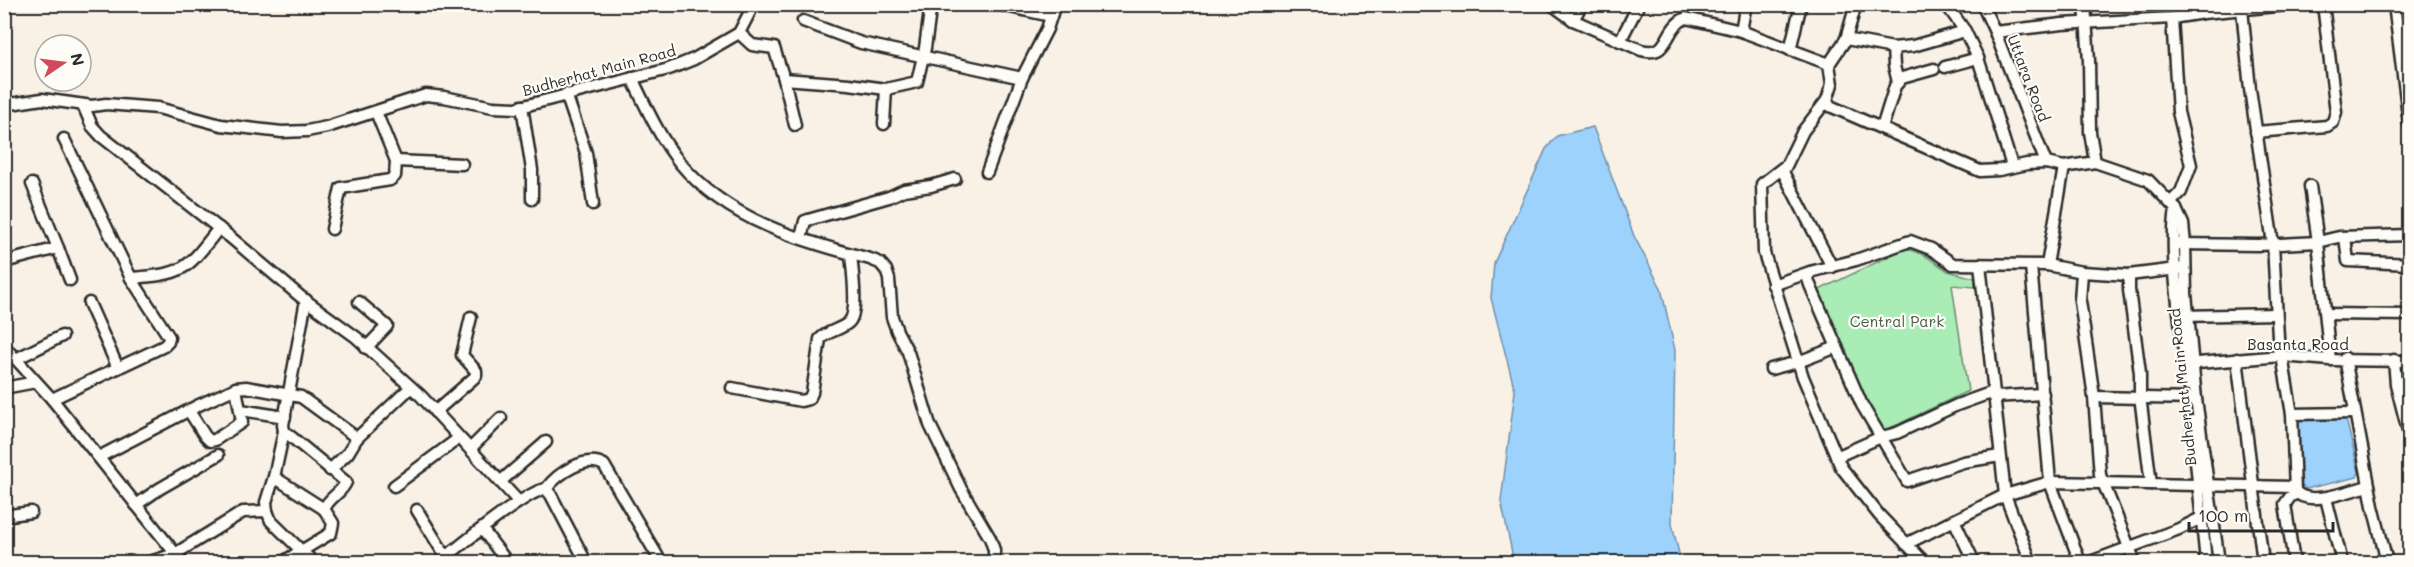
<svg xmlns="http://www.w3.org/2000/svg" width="2414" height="567" font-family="Mali,sans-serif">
<rect width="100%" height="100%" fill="#faf1e6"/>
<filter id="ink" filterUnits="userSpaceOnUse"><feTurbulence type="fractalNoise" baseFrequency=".0167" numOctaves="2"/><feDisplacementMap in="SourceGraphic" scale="12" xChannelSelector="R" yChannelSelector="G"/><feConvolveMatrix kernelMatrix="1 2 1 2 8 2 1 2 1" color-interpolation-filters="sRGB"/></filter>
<g filter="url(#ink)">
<polygon fill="#aaecb5" stroke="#6a8c70" stroke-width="1.5" points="1906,248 1924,255 1948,271 1975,278 1975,287 1952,285 1968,391 1880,433 1817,291"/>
<g fill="#9dd2fc" stroke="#6f8fa8" stroke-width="1.5">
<polygon points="1593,127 1634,236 1661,288 1675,350 1672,524 1681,562 1514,562 1501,501 1515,391 1491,298 1494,263 1546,149 1557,136"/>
<polygon points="2409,375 2409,410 2407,408 2404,377"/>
<polygon points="2345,415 2359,472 2357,477 2306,489 2302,486 2292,426 2296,416"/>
</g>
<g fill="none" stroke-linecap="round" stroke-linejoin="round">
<g stroke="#2b2b2b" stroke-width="15">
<g id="street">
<polyline points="996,4 1051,16"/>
<path d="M 1551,4 L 1573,20 L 1641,50 C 1671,58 1663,28 1686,18 L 1741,31 L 1829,64 L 1832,84 L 1827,100 L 1830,106 L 1980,171 L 1999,170 L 2027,164 L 2046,163 L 2064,167 L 2095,162 L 2148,180 L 2176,209 L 2183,224 L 2185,244 L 2186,293 L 2196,399 L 2219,562"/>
<polyline points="1946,4 1965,31 1978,58 2012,166"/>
<polyline points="1982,4 1995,32 2046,163"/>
<polyline points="2085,4 2089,61 2090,132 2095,162"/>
<polyline points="2394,4 2409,123"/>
<polyline points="2242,9 2250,89 2273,244 2279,356"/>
<polyline points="1573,20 1582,4"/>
<polyline points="803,21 861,43 1022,78"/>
<polyline points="1741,31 1746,4"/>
<polyline points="1995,32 2062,24 2172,18 2203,13 2298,4"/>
<polyline points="739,33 752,45 774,48 784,79 795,125"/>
<polyline points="1846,39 1893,48 1913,46 1965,31"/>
<polyline points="1620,41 1639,4"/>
<polyline points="1893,48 1894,66 1898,82"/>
<polyline points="1790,50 1801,4"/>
<polyline points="1829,64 1846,39 1856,4"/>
<polyline points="1945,67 1978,58"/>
<path d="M 632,78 C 646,107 659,137 680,163 C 727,220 801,241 870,259 L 880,263 L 886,270 L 889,279 L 892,317 L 897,331 L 908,352 L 930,425 L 961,489 L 990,538 L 994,550 L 994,562"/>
<polyline points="784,79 849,84 886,89"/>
<polyline points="566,94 586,153 593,204"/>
<polyline points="1827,100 1803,131 1783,172 1832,267"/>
<polyline points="4,105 42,99 92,106 106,104 158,108 221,125 282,132 307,131 327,127 426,95 444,97 493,107 516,108 669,69 694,59 739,33 754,4"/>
<polyline points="83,105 92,126 101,136 230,237 301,297 356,337 421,396 518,501"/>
<polyline points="522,106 532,170 532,199"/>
<polyline points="884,124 886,89 917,82 925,48 931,4"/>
<polyline points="1882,128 1895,86 1902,78 1934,69"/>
<polyline points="2256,132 2327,126 2333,122 2336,112 2323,4"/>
<polyline points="396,161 462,164"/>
<polyline points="1784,167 1762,184 1764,253 1803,377 1841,467 1879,515 1924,562"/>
<polyline points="987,172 1022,78 1047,29 1055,4"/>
<polyline points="2310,186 2318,242 2330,360"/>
<polyline points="2171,202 2181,192 2191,165 2178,112 2172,18"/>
<path d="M 2176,209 C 2168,257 2183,335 2188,385"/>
<polyline points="332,229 341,188 390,180 395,176 396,161 376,112"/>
<polyline points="2345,237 2348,261 2410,264"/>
<polyline points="801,238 805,221 808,220 889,197 904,190 931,186 955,179"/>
<polyline points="2178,244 2259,245 2318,242 2339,237 2410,235"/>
<polyline points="58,248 70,280"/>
<polyline points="4,262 58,248 32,184"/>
<polyline points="1980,264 2005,495 2031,562"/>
<polyline points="2047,265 2064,167"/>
<polyline points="2031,266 2050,482 2080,562"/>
<polyline points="2082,272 2080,301 2094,397 2100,475 2135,562"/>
<polyline points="2129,275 2129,290 2140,373 2140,396 2151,484"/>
<path d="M 131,278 C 186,274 186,270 219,228"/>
<polyline points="1773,285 1810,272"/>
<polyline points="359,302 387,326 366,348"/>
<polyline points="89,303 118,368"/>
<polyline points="2326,314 2410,315"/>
<polyline points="2183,316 2276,314"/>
<polyline points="4,346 52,399 182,562"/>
<path d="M 2282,356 L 2292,414 L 2295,491 C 2309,508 2350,490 2369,486"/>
<polyline points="2345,358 2373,506 2387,562"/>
<polyline points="16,359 62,336"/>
<polyline points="2237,359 2263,562"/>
<polyline points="2394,360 2396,384 2410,439"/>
<polyline points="2186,364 2282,356 2330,360 2410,361"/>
<polyline points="1771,369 1798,362 1837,347"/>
<polyline points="4,388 36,382"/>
<path d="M 732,388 L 801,401 L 809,399 L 812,393 L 820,339 C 827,331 841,330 849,322 C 859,312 852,268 851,254"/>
<polyline points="1993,392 1957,405 1897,433 1881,437 1862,405 1810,285 1808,279 1810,272 1856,260 1910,241 1931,249 1953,264 2047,265 2082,272 2129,275 2185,268"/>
<polyline points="1993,397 2043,394"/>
<polyline points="2094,397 2196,399"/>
<polyline points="52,399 164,346 168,342 169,337 131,278 64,139"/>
<polyline points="241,410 285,417"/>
<polyline points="189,411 205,436 210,441 215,440 242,422 236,388"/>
<polyline points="435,412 476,376 476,371 462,355 471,317"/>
<polyline points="2292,414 2355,413"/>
<polyline points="2192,421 2206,562"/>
<polyline points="284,431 274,477 266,502 267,511 271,521 313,562"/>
<polyline points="470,449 501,418"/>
<polyline points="99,457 199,405 236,388 246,387 301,397 357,438"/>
<polyline points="1836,457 1881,437 1907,481 1963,462 2000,456"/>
<polyline points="330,470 348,453 357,438 410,388"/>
<polyline points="274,477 324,509"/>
<polyline points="500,482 546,442"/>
<polyline points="394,486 459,438"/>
<path d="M 546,489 C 557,474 586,454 604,465 L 661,562"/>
<polyline points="2326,498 2342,562"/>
<polyline points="136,505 159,489 218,455"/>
<polyline points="417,510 449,562"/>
<polyline points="4,516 31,512"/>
<polyline points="1954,520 1974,562"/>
<polyline points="482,529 507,562"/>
<polyline points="1906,544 2005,495 2050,482 2294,487"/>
<polyline points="150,562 175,554 243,512 267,511"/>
<path d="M 283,562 L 331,533 L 333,523 L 324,509 C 329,497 342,493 346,482 L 284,431 L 283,425 L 306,300"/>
<path d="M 440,562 C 457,548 529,489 546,489 L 551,495 L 586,562"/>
<polyline points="2090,562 2179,529 2207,515"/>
<polyline points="2294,562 2285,504 2290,497 2297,493"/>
</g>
</g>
<use href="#street" stroke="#fdfcf7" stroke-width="10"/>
</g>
</g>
<g text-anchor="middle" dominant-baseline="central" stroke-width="4.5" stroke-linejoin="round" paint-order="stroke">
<g font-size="15" fill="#2b2b2b" stroke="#fdfcf7">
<text transform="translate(599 70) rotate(-15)">Budherhat Main Road</text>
<text transform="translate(2029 78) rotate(69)">Uttara Road</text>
<text x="2298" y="344">Basanta Road</text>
<text transform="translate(2182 387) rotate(-96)">Budherhat Main Road</text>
</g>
<g font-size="15" fill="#4b5b4e" stroke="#fdfcf7">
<text x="1897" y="321">Central Park</text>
</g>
</g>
<rect width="2414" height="567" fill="none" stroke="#fdfcf7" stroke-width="24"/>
<rect x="12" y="12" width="2390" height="543" fill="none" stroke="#2b2b2b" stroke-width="2" filter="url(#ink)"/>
<g transform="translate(63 63) rotate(76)"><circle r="28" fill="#fdfcf7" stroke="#a9a8a5" stroke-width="1.5"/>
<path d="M0-4.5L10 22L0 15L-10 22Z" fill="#d1495b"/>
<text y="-9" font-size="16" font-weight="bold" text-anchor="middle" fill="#2b2b2b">N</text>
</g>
<path d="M2189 522v9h144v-9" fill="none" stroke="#2b2b2b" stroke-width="3"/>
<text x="2198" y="522" font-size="18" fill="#2b2b2b" stroke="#fdfcf7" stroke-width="4.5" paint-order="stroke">100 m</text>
</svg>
